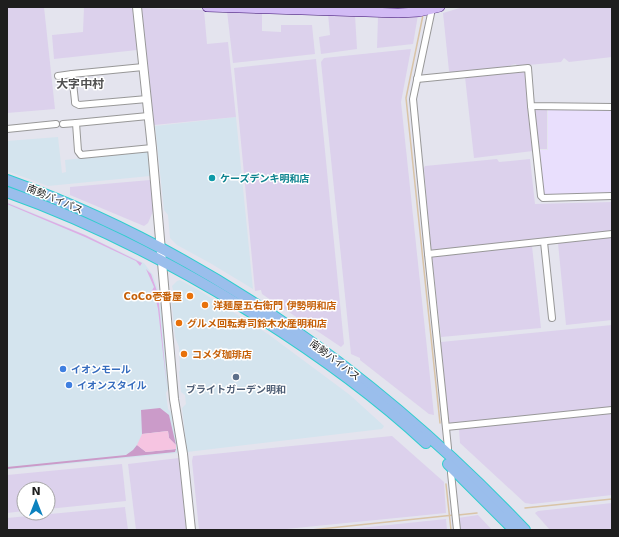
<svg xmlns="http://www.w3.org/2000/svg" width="619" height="537" font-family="'DejaVu Sans','Noto Sans JP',sans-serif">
<rect width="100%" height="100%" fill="#e4e4ee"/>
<g fill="#d4e4ee">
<polygon points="236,117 253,289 210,263 177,245 170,238 168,215 164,210 155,126"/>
<polygon points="58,137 62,173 66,172 65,160 148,151 150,176 48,186 7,171 7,141"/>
<polygon points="7,202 86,235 144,263 153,275 159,293 162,318 168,382 168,389 166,393 168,409 171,412 177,445 177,453 7,470"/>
<polygon points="180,280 200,291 268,334 350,395 384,426 382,429 187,452 182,408 186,404 185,395 181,392 179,372 180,370 179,347 175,337 171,295 173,290 172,286 177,281"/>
</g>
<polygon fill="#e9dffd" points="548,108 612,109 612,193 545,197 542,195 538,150 548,150"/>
<g fill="#dcd1ec">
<polygon points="7,7 44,7 55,109 7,113"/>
<polygon points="84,7 130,8 133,9 137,50 54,59 52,35 83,32"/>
<polygon points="463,7 612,7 612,57 569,62 564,58 561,62 517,66 516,64 511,65 510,67 451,73 449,71 443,13"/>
<polygon points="142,8 204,10 207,44 228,42 236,117 154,125 141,12"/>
<polygon points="227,11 262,12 262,31 281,32 281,25 312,25 315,54 233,63"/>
<polygon points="328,14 355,15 357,49 321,54 319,37 330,35"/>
<polygon points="418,15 413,44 377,48 378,17"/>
<polygon points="411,49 401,102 434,415 429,414 360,360 360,358 351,354 321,62 324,58"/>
<polygon points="316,59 344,344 341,347 262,294 261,290 255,291 234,68"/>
<polygon points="525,71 526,73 533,151 474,158 465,77"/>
<polygon points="534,107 547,108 547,149 538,149"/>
<polygon points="497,159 499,162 530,159 535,204 612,202 612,232 432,250 431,249 424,168 425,166"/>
<polygon points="150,180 154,209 148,223 144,226 70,195 70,187"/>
<polygon points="612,237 612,320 566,325 558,243"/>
<polygon points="532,246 541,328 441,337 432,258 434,256"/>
<polygon points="612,325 612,408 449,425 441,342"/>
<polygon points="612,413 612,495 532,504 525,503 460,443 459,429"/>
<polygon points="392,436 444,482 446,513 276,530 199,530 192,461 193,456"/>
<polygon points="179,458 186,530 136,530 128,464"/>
<polygon points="122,464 126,501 48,509 48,489 24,489 24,511 7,513 7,475"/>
<polygon points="612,503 612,530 550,530 535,513 538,511"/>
<polygon points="125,507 128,530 7,530 7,518"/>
<polygon points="478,515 492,530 459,530 458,518"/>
<polygon points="446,519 447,530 341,530"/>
</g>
<g fill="#ddade5">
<polygon points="7,203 85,235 142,263 140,266 136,261 85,237 7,204"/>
<polygon points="146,269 151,274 158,294 167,388 158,309 156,300 150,294 154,287"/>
</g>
<g fill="#cb9bc9">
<polygon points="160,408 169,415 176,445 169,438 168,431 142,434 141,410"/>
<polygon points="137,445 146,452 176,449 175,452 7,469 7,467 126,455 133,450"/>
</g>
<polygon fill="#f6c4e1" points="168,431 169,438 176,445 176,449 146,452 137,445 142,434"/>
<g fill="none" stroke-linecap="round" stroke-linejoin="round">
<g stroke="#d9c4a7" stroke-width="1.5">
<polyline points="423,15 406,98 440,423"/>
<polyline points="446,484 451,530"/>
<polyline points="525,508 612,499"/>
<polyline points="458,515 477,513"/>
<polyline points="311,530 454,515"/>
</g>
<g stroke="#989898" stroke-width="8">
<g id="minor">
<polyline points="432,9 413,99 428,254 448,448"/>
<polyline points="143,67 72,74 75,101 75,103 79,105 147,99"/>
<polyline points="58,76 72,74"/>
<polyline points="417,79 528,68 531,106 612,107"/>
<polyline points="531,106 541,196 543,198 612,196"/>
<polyline points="148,116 76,123 78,151 81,155 152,148"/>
<polyline points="63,124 76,123"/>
<polyline points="7,129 56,124"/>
<polyline points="544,242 552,318"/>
<polyline points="428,254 612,234"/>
<polyline points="446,427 612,410"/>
<polyline points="451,473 457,530"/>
</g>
</g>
<g stroke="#989898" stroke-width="10">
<polyline id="tertiary" points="137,7 152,148 174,399 183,454 191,530"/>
</g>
<g stroke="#380c6e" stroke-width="10">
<polyline id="secondary" points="207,7 398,13 419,12 440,7"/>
</g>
<g stroke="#2fcece" stroke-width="12">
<g id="trunk">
<path d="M 7,180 C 206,251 381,378 525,530"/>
<path d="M 7,192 C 89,221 167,261 241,306 C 306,346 370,391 426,443"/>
<polyline points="448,464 514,530"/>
</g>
</g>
<use href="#minor" stroke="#fff" stroke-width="6"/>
<use href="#tertiary" stroke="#fff" stroke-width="8"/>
<use href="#secondary" stroke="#d2bbf5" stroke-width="9"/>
<use href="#trunk" stroke="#9abeec" stroke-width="10"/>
</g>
<circle fill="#0f9aa8" stroke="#fff" stroke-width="1.5" cx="212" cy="178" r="4"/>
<g fill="#e8710a" stroke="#fff" stroke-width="1.5">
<circle cx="190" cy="296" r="4"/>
<circle cx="205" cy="305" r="4"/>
<circle cx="179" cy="323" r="4"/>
<circle cx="184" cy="354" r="4"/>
</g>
<g fill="#3f7fe0" stroke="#fff" stroke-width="1.5">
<circle cx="63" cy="369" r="4"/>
<circle cx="69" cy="385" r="4"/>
</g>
<circle fill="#5c6f8a" stroke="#fff" stroke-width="1.5" cx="236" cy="377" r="4"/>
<g text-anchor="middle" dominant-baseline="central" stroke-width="3" stroke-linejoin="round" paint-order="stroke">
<g font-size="10" font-weight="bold" fill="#0d838f" stroke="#fff" text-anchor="start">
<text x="220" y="178">ケーズデンキ明和店</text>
</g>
<g font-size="10" fill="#1e1e1e" stroke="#fff">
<text transform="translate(55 199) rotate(23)">南勢バイパス</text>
<text transform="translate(335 360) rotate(37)">南勢バイパス</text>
</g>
<g font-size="10" font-weight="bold" fill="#c56008" stroke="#fff" text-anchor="start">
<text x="182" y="296" text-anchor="end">CoCo壱番屋</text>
<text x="213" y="305">洋麺屋五右衛門 伊勢明和店</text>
<text x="187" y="323">グルメ回転寿司鈴木水産明和店</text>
<text x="192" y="354">コメダ珈琲店</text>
</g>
<g font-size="10" font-weight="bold" fill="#366cbe" stroke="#fff" text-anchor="start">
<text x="71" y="369">イオンモール</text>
<text x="77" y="385">イオンスタイル</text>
</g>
<g font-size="10" font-weight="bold" fill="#4e5e75" stroke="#fff">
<text x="236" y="389">ブライトガーデン明和</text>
</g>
<g font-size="12" font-weight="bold" fill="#515151" stroke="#fff">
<text x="80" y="84">大字中村</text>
</g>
</g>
<rect width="619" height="537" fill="none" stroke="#1e1e1e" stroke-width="16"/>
<g transform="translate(36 501)"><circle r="19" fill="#ffffff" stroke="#a5a5a5"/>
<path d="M0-3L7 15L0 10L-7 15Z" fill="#0c82bf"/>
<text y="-6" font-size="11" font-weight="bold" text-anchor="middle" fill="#1e1e1e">N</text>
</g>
</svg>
